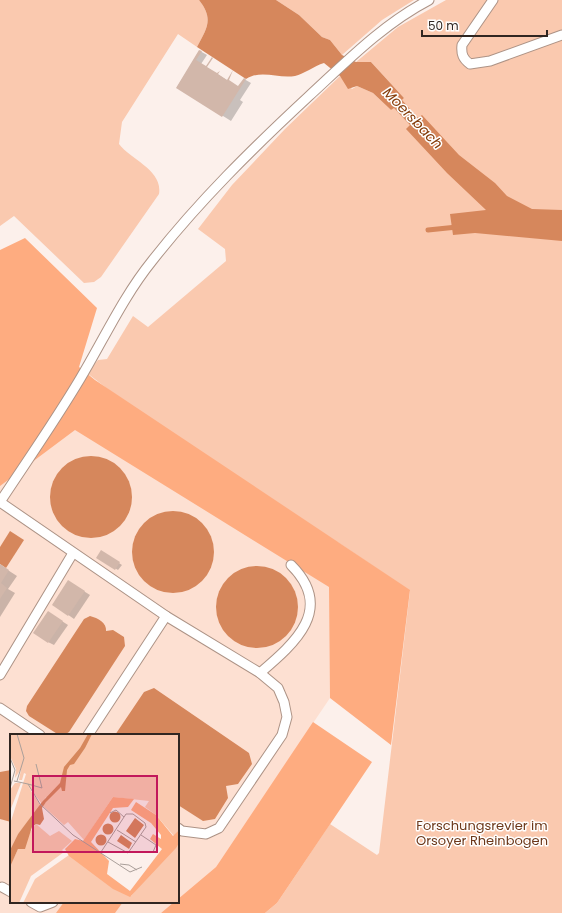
<svg xmlns="http://www.w3.org/2000/svg" width="562" height="913" font-family="Poppins,sans-serif">
<rect width="100%" height="100%" fill="#fcf0eb"/>
<polygon fill="#fde0d2" points="0,347 330,587 330,698 216,867 178,899 178,735 11,735 11,902 174,902 161,913 0,913"/>
<g fill="#fac9af">
<path d="M 0,0 L 199,0 C 214,19 207,28 197,47 L 178,34 L 122,122 L 119,144 C 131,160 163,170 159,194 L 101,277 L 94,282 L 84,283 L 14,216 L 0,226 Z"/>
<polygon points="276,0 414,0 382,20 342,55 330,40 322,37 299,15"/>
<polygon points="446,0 562,0 562,913 265,913 277,903 330,824 377,855 379,853 410,591 339,543 298,524 214,471 87,373 98,360 107,359 133,316 148,327 226,261 225,249 198,229 232,185 285,129 340,76 352,89 357,86 373,93 391,110 404,98 371,62 356,62 398,27"/>
</g>
<g fill="#feac80">
<polygon points="25,238 97,308 79,367 95,380 410,590 391,745 330,698 329,587 75,430 0,486 0,250"/>
<polygon points="313,722 372,762 277,903 265,913 161,913 174,902 178,902 178,899 216,867"/>
<polygon points="64,902 123,902 115,913 56,913"/>
</g>
<g fill="#d6875c">
<path d="M 199,0 L 276,0 L 299,15 L 322,37 L 330,40 L 342,55 L 356,62 L 371,62 L 404,98 L 402,100 L 418,118 L 422,115 L 459,155 L 495,183 L 507,196 L 532,209 L 562,210 L 562,241 L 475,233 L 453,235 L 450,214 L 486,210 L 447,173 L 406,129 L 410,125 L 394,108 L 391,110 L 373,93 L 357,86 L 348,89 L 340,76 L 324,63 C 314,66 304,74 295,76 C 278,79 262,69 246,79 L 197,47 C 207,28 214,19 199,0 Z"/>
<circle cx="91" cy="497" r="41"/>
<circle cx="173" cy="552" r="41"/>
<polygon points="10,531 24,540 6,568 0,564 0,547"/>
<circle cx="257" cy="607" r="41"/>
<path d="M 90,616 C 98,618 107,623 106,631 L 113,630 L 124,637 L 125,646 L 69,732 L 64,735 L 59,735 L 29,716 L 26,711 L 27,706 L 84,619 Z"/>
<polygon points="154,688 249,753 252,764 238,784 226,786 228,798 215,819 203,821 178,805 178,735 115,735 144,692"/>
<polygon points="11,770 11,822 0,819 0,772"/>
</g>
<g fill="#0003">
<polygon points="200,51 207,55 201,64 238,87 244,79 251,83 240,100 243,102 231,121 177,87"/>
<polygon points="102,552 122,565 118,570 98,557"/>
<polygon points="0,565 17,576 8,589 15,593 0,617"/>
<polygon points="74,585 90,595 74,619 53,604"/>
<polygon points="54,616 68,625 54,645 48,642"/>
</g>
<g fill="none" stroke-linecap="round" stroke-linejoin="round">
<polyline stroke="#d6875c" stroke-width="5" points="428,230 457,227"/>
</g>
<g fill="#d2b7aa">
<polygon points="199,50 202,51 196,60 206,66 212,57 213,58 207,67 217,73 220,71 218,74 227,80 233,70 229,80 238,86 244,78 246,79 222,117 176,88"/>
<polygon points="101,550 120,562 115,570 96,558"/>
<polygon points="0,564 9,570 1,583 7,588 0,599"/>
<polygon points="68,580 85,591 68,616 52,605"/>
<polygon points="48,611 63,621 48,643 33,633"/>
</g>
<g fill="none" stroke-linecap="round" stroke-linejoin="round">
<g stroke="#ad9386" stroke-width="11">
<g id="service">
<path d="M 493,0 L 462,45 C 461,54 463,59 470,64 L 490,61 L 562,35"/>
<path d="M 0,502 C 27,461 55,421 80,379 C 104,339 123,297 152,261 C 199,201 253,148 309,96 C 346,62 383,24 429,0"/>
<polyline points="0,502 166,616 260,673 278,688 284,702 287,717 282,735 219,828 206,834 182,831 178,828"/>
<path d="M 260,673 C 295,643 335,609 291,565"/>
<polyline points="0,675 73,553"/>
<polyline points="0,708 40,735"/>
<polyline points="88,735 166,616"/>
<polyline points="2,887 11,892"/>
<polyline points="31,902 40,907 53,902"/>
</g>
</g>
<use href="#service" stroke="#fff" stroke-width="9"/>
</g>
<g text-anchor="middle" dominant-baseline="central" stroke-width="3" stroke-linejoin="round" paint-order="stroke">
<g font-size="13" fill="#6d381a" stroke="#fff">
<text x="482" y="825">Forschungsrevier im<tspan x="482" dy="15">Orsoyer Rheinbogen</tspan></text>
</g>
<g font-size="14" font-style="italic" fill="#853c0a" stroke="#fff">
<text transform="translate(413 118) rotate(46)">Moersbach</text>
</g>
</g>
<g transform="translate(10 734)">
<rect width="169" height="169" fill="#fcf0eb"/>
<path d="M 0,0 L 169,0 L 169,96 L 164,102 L 146,81 L 135,73 L 139,67 L 103,63 L 74,106 L 58,88 L 54,91 L 33,72 L 38,65 L 36,63 L 32,70 L 18,52 L 31,72 L 8,100 L 0,116 L 0,90 L 16,40 L 14,39 L 12,46 L 9,46 L 11,35 L 5,44 L 6,35 L 0,22 ZM 5,49 L 11,49 L 0,77 L 0,56 ZM 26,90 L 40,102 L 49,97 L 62,107 L 52,116 L 54,118 L 21,142 L 9,169 L 0,169 L 1,130 L 8,115 ZM 169,105 L 169,169 L 13,169 L 25,145 L 59,121 L 121,162 Z" fill="#fac9af"/>
<path d="M 103,63 L 124,65 L 118,73 L 103,74 L 81,108 L 99,127 L 97,140 L 120,157 L 152,115 L 140,105 L 143,100 L 151,105 L 151,101 L 141,89 L 121,76 L 126,68 L 146,81 L 163,102 L 169,96 L 169,109 L 166,114 L 120,163 L 103,155 L 59,122 L 55,115 L 65,105 L 73,107 Z" fill="#feac80"/>
<path d="M 78,0 L 82,0 L 75,14 L 64,30 L 60,31 L 57,36 L 55,57 L 52,57 L 51,53 L 36,68 L 32,74 L 34,85 L 30,91 L 26,90 L 22,93 L 15,115 L 8,115 L 0,133 L 0,116 L 8,100 L 32,68 L 50,49 L 54,33 L 70,14 ZM99.5 83a5.5 5.5 0 1 1 11 0a5.5 5.5 0 1 1-11 0ZM 125,84 L 134,91 L 125,104 L 116,97 ZM92.5 95a5.5 5.5 0 1 1 11 0a5.5 5.5 0 1 1-11 0ZM85.5 106a5.5 5.5 0 1 1 11 0a5.5 5.5 0 1 1-11 0ZM 111,101 L 122,109 L 119,115 L 107,107 Z" fill="#d6875c"/>
<path fill="none" stroke="#aa9f9a" stroke-width="1" d="M 7,0 L 14,24 L 7,47M 0,24 L 5,36 L 0,54M 4,47 L 18,50 L 30,70 L 63,101 L 120,138 L 132,133M 18,50 L 32,54 L 26,30M 100,79 L 106,76 L 114,83M 107,96 L 126,108M 131,101 L 146,111 L 143,118M 91,118 L 116,80 L 123,80 L 135,89 L 136,93 L 118,119 L 98,108M 110,130 L 119,131 L 127,136"/>
<path fill="#c2185b" fill-opacity="0.15" stroke="#c2185b" stroke-width="2" d="M 23,42 L 147,42 L 147,118 L 23,118 Z"/>
<rect width="169" height="169" fill="none" stroke="#302621" stroke-width="2"/>
</g>
<path d="M422 30v6h125v-6" fill="none" stroke="#302621" stroke-width="2"/>
<text x="428" y="30" font-size="12" fill="#302621" stroke="#ffffff" stroke-width="3" paint-order="stroke">50 m</text>
</svg>
